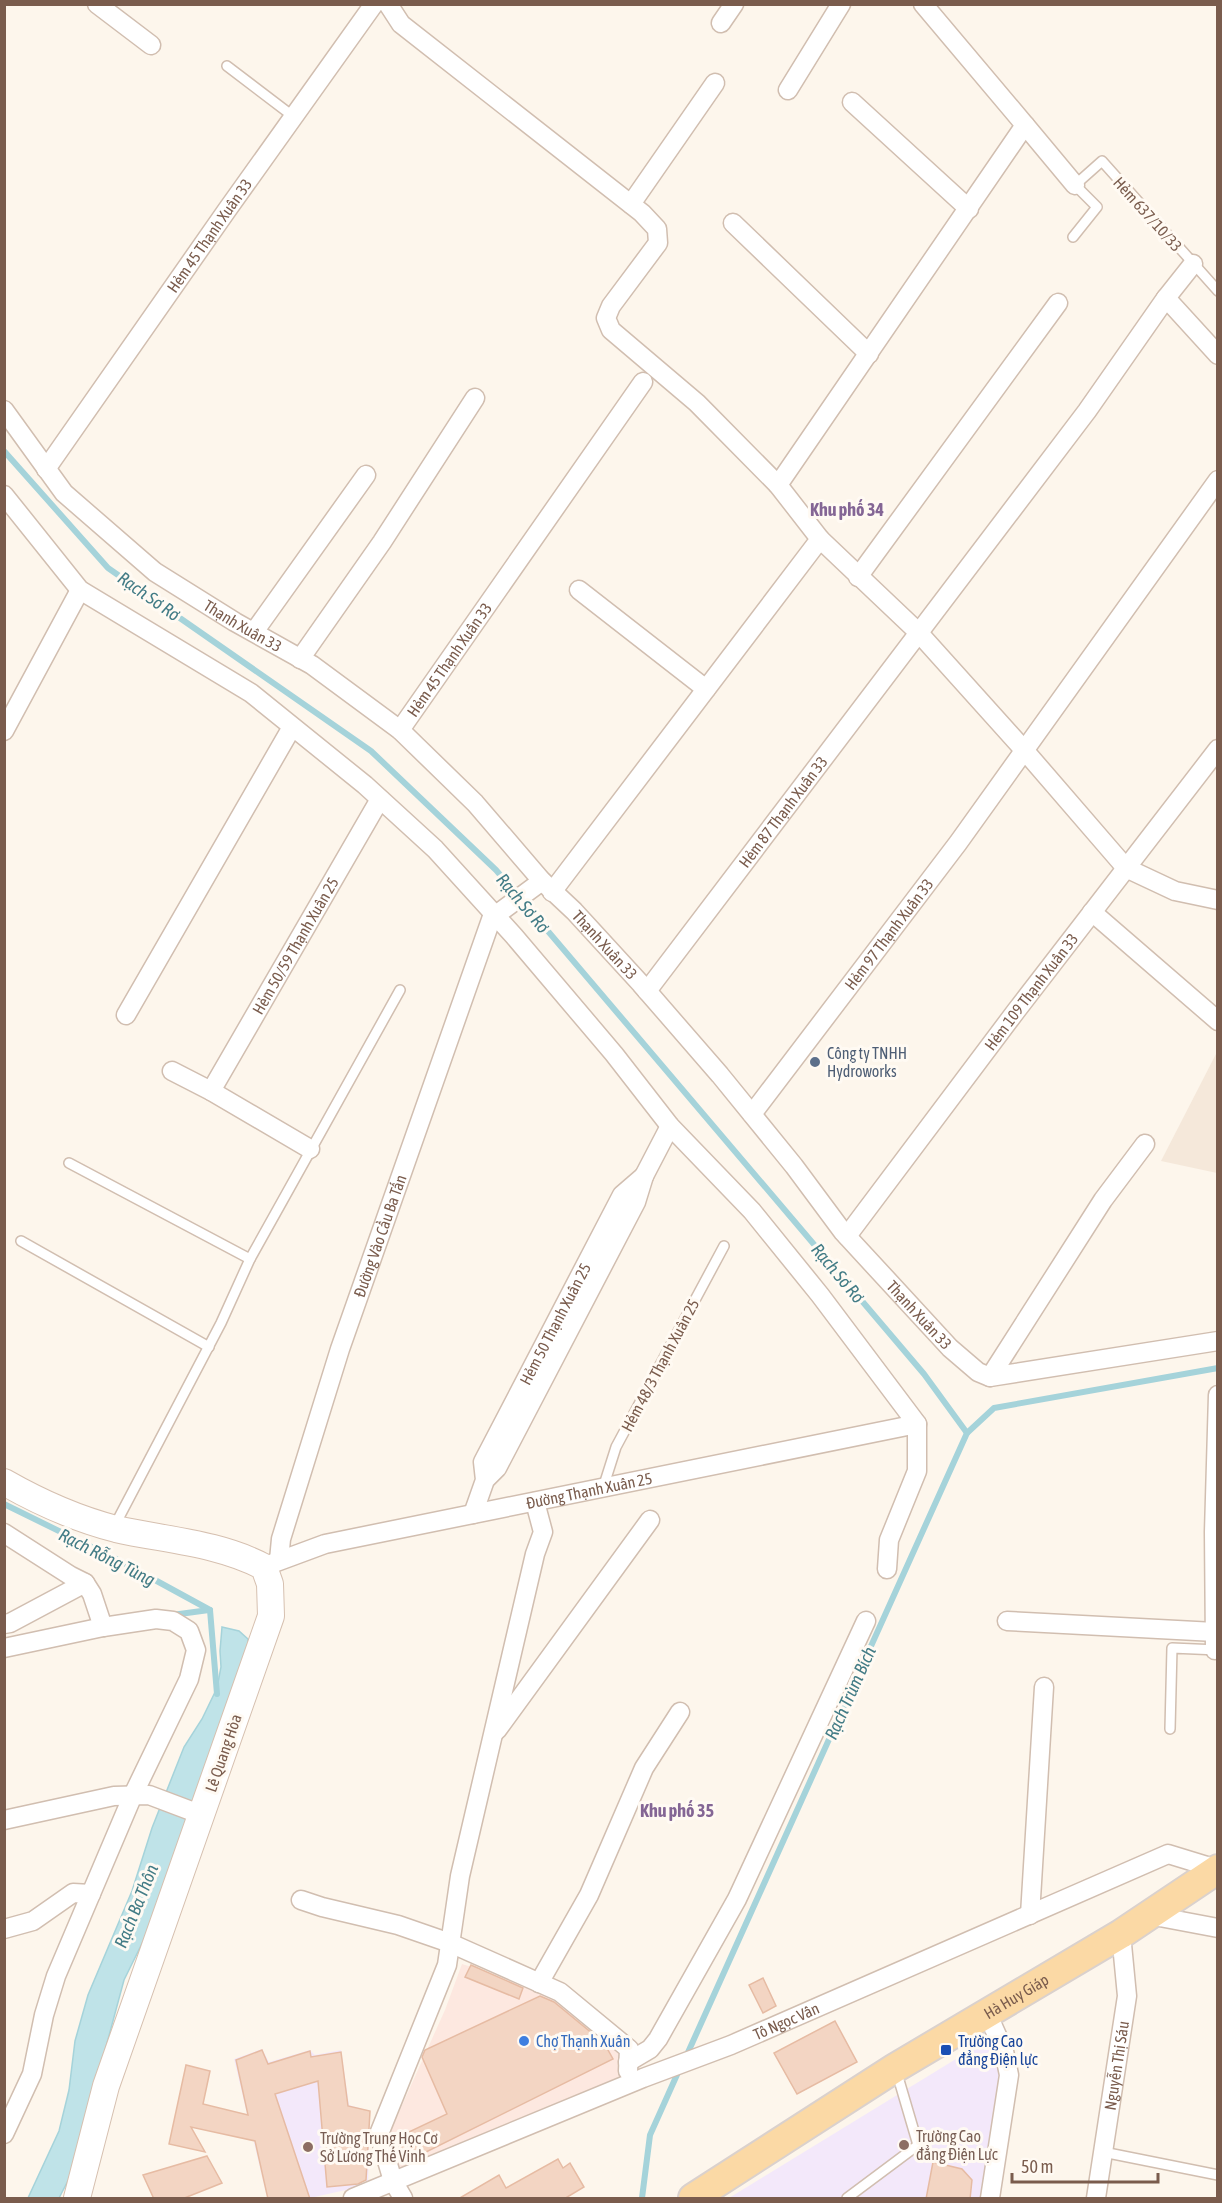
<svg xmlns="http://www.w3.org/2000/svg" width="1222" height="2203" font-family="'Asap Condensed',sans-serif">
<rect width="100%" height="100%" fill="#fdf6ec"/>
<polygon fill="#f5e8da" points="1217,1052 1217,1173 1161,1161"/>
<polygon fill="#fde8e0" points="462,1964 544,1990 624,2041 621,2076 396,2172 390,2132 445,2010"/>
<g fill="#f3e8fa" fill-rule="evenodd">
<polygon points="987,2040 1005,2061 985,2198 729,2198"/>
<path d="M 262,2049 L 269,2062 L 310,2050 L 315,2055 L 341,2050 L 349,2105 L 370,2111 L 368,2185 L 310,2198 L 275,2094 L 309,2051 L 268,2064 L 262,2050 L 236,2060 L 267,2198 L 234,2059 ZM 341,2052 L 348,2106 L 370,2111 L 366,2183 L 327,2186 L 316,2057 Z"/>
</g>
<polygon fill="#bfe3e8" stroke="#a5d3da" stroke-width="1.5" points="222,1627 239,1631 248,1639 248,1658 163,1901 124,1980 72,2173 59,2198 28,2198 59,2131 69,2090 75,2041 88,1995 132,1891 152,1828 184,1747 202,1719 217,1688 221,1667 220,1651"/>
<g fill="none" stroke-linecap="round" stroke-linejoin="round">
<g stroke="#a5d3da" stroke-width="6">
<polyline points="4,451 108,568 371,751 496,870 924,1374 967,1433"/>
<polyline points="4,1504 122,1562 210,1610"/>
<polyline points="210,1610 217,1694"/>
<polyline points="172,1615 209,1610"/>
<polyline points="685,2059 967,1433 994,1408 1218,1368"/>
<polyline points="642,2198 650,2135 680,2068"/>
</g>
</g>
<g fill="#f3d5c3" stroke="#e6bba3" stroke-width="1.5">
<polygon points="471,1965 523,1988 519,1999 465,1977"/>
<polygon points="763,1978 776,2006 763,2013 749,1985"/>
<polygon points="540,1996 554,2002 604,2043 613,2059 406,2162 394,2139 447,2114 422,2057 425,2050"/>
<polygon points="835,2021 857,2062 797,2094 774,2053"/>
<polygon points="262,2050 268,2064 310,2051 311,2057 341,2052 348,2106 370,2111 366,2180 358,2184 327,2187 318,2081 275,2094 310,2199 268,2199 255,2141 191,2127 205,2152 169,2144 186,2065 210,2071 203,2104 248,2115 236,2060"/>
<polygon points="207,2156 222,2183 182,2199 154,2199 143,2175"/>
<polygon points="558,2159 563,2168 570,2163 584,2187 564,2199 458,2199 499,2175 506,2188"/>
<polygon points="933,2162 962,2169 972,2180 970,2199 926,2199"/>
</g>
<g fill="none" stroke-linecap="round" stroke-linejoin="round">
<g stroke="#d1beb0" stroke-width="12">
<g id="lane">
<polyline points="227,66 294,117"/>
<polyline points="1073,237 1097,207 1075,185 1102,161 1218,291"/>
<polyline points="69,1163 250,1259"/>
<polyline points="21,1241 209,1347"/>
<polyline points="603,1488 616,1447 724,1246"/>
<polyline points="115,1525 221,1323 250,1259 400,990"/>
<polyline points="1170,1729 1172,1648 1218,1650"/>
<polyline points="1103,2152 1218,2175"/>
<polyline points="847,2198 918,2145 896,2070"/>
</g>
</g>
<g stroke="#d1beb0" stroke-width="21">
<g id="street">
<polyline points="97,4 151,45"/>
<polyline points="388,4 401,24 642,213 657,229 658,243 611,306 606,318 611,330 697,403 778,485 820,539 552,892"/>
<polyline points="721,23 734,4"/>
<polyline points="788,90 841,4"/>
<polyline points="852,102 969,209"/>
<polyline points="1025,125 1075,185"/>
<polyline points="631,204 715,83"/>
<polyline points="733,223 869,354"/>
<polyline points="1166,298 1218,355"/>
<path id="s1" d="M 4,410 L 64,493 L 155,572 L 235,622 L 312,665 L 400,730 L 475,803 L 542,881 L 574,911 L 641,984 L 720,1075 L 794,1166 L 843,1232 L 950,1348 L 978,1372 L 990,1377 L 1218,1341"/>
<path id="s2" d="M 46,469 L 227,210 L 374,4"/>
<polyline points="778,485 1025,125 923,4"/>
<polyline points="4,495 80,590 251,693 365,785 435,849 514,936 614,1054 670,1126 752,1211 820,1295 917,1424 917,1471 889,1540 887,1569"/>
<polyline points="820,539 918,632 1025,751 1126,868 1175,891 1218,900"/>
<polyline points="858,577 1058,303"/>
<polyline points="579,590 706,689"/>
<polyline points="254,632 366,475"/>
<polyline points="300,659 382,542 475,398"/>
<path id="s3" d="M 400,730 L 643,382"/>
<polyline points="4,731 80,590"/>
<polyline points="1092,912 1218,1021"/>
<path id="s4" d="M 647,991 L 1087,411 L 1166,298 L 1193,264"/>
<polyline points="126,1015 292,727"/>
<polyline points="172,1071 211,1091 310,1149"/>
<path id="s5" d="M 211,1091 L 380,799"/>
<path id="s6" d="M 752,1114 L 958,843 L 1218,480"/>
<polyline points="644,1176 670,1126"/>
<path id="s7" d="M 847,1236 L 1016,1011 L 1218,749"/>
<polyline points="990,1377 1103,1200 1145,1144"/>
<path id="s8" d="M 473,1514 L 485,1480 L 483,1462 L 622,1195 L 644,1176 L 636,1202 L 497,1468 L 485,1480"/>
<polyline points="4,1533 71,1576 85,1583 92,1594 103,1627"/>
<path id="s9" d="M 279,1560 L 281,1539 L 340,1349 L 493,914 L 500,912 L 542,881"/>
<path id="s10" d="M 271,1564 L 325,1544 L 917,1424"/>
<polyline points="1007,1621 1215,1632"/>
<polyline points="4,1624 10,1623 85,1583"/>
<polyline points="4,1648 103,1627 156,1619 173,1621 189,1631 196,1650 189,1679 133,1795 56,1976 44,2015 32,2074 4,2134"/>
<polyline points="1215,1650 1214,1532 1218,1395"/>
<polyline points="497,1730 650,1520"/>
<polyline points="4,1820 114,1796 149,1795 202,1815"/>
<polyline points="301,1900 322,1907 398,1925 450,1943 560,1992 629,2049 628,2071"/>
<polyline points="1030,1915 1044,1687"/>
<polyline points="1149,1915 1218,1928"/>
<polyline points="4,1929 33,1921 73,1893 91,1894"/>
<polyline points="539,1983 589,1895 644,1768 680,1712"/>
<polyline points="987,2013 1004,2051 1009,2075 990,2198"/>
<polyline points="628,2062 650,2049 658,2039 737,1899 866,1621"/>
<path id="s11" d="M 353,2198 L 643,2078 L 731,2045 L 1168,1854 L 1217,1869"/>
<polyline points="403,2198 393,2181 379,2134 447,1965 460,1876 535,1554 543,1532 535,1502"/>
<path id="s12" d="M 1096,2198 L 1127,1996 L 1121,1934"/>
</g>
</g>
<g stroke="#d6c0b0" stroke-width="28">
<path id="secondary" d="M 4,1482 C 39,1502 77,1519 116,1529 C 165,1540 219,1543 264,1567 L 270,1584 L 271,1616 L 106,2086 L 77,2198"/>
</g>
<g stroke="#dad1cd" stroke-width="32">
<g id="primary">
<path id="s13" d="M 693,2198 L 895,2068 L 1121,1934 L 1218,1869"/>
</g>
</g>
<use href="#lane" stroke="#fff" stroke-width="9"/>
<use href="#street" stroke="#fff" stroke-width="18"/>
<use href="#secondary" stroke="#fff" stroke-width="26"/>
<use href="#primary" stroke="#fbd9a5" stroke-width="28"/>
</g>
<circle fill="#5c6f8a" stroke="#fffaf3" stroke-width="2" cx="815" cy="1062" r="6"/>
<circle fill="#3f7fe0" stroke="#fffaf3" stroke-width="2" cx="524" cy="2041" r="6"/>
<rect fill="#1a4fb4" stroke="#fffaf3" stroke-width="2" x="940" y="2044" width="12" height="12" rx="3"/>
<g fill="#8d6e63" stroke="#fffaf3" stroke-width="2">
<circle cx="904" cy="2145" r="6"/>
<circle cx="308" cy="2147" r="6"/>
</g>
<g text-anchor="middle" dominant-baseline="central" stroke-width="6" stroke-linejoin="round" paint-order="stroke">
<g font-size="16" fill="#7a5c4d" stroke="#fffaf3">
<text transform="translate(1148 214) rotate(48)">Hẻm 637/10/33</text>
<text stroke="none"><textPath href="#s2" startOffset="285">Hẻm 45 Thạnh Xuân 33</textPath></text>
<text stroke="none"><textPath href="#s1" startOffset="326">Thạnh Xuân 33</textPath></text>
<text stroke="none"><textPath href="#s3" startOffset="86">Hẻm 45 Thạnh Xuân 33</textPath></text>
<text stroke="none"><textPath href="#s4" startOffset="225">Hẻm 87 Thạnh Xuân 33</textPath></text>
<text stroke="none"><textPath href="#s6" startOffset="226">Hẻm 97 Thạnh Xuân 33</textPath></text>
<text stroke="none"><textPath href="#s5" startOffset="168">Hẻm 50/59 Thạnh Xuân 25</textPath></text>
<text stroke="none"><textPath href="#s1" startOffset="812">Thạnh Xuân 33</textPath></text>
<text stroke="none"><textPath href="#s7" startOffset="306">Hẻm 109 Thạnh Xuân 33</textPath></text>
<text stroke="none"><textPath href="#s9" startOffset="340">Đường Vào Cầu Ba Tấn</textPath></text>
<text stroke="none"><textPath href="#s1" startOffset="1298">Thạnh Xuân 33</textPath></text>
<text stroke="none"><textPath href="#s8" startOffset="210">Hẻm 50 Thạnh Xuân 25</textPath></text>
<text transform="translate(660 1365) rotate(-62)">Hẻm 48/3 Thạnh Xuân 25</text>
<text stroke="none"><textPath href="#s10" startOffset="327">Đường Thạnh Xuân 25</textPath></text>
<text transform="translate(223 1753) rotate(-71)">Lê Quang Hòa</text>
<text stroke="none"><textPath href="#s13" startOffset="381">Hà Huy Giáp</textPath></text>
<text stroke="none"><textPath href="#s11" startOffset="468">Tô Ngọc Vân</textPath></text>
<text stroke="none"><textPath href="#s12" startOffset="134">Nguyễn Thị Sáu</textPath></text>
</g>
<g font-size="16" fill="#4e5e75" stroke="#fffaf3" text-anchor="start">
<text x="827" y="1053">Công ty TNHH<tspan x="827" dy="18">Hydroworks</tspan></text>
</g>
<g font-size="16" fill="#366cbe" stroke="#fffaf3" text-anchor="start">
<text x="536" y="2041">Chợ Thạnh Xuân</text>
</g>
<g font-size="16" fill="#164399" stroke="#fffaf3" text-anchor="start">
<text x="958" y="2041">Trường Cao<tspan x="958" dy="18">đẳng Điện lực</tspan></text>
</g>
<g font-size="16" fill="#785e54" stroke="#fffaf3" text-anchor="start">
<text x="916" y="2136">Trường Cao<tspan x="916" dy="18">đẳng Điện Lực</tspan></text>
<text x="320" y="2138">Trường Trung Học Cơ<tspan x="320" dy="18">Sở Lương Thế Vinh</tspan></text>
</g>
<g font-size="18" font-weight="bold" fill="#846695" stroke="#fffaf3">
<text x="847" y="509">Khu phố 34</text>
<text x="677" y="1810">Khu phố 35</text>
</g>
<g font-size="18" font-style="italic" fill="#437c86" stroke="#fffaf3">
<text transform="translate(149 596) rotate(35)">Rạch Sơ Rơ</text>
<text transform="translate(523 903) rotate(50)">Rạch Sơ Rơ</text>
<text transform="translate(838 1273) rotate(50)">Rạch Sơ Rơ</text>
<text transform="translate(107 1557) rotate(27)">Rạch Rỗng Tùng</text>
<text transform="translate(850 1693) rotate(-66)">Rạch Trùm Bích</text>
<text transform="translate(136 1906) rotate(-68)">Rạch Ba Thôn</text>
</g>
</g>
<rect width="1222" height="2203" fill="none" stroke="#7a5c4d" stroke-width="12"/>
<path d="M1012 2173v9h146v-9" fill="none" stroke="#7a5c4d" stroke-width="3"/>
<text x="1021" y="2173" font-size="18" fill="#7a5c4d" stroke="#fffaf3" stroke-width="4.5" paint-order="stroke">50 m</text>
</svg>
